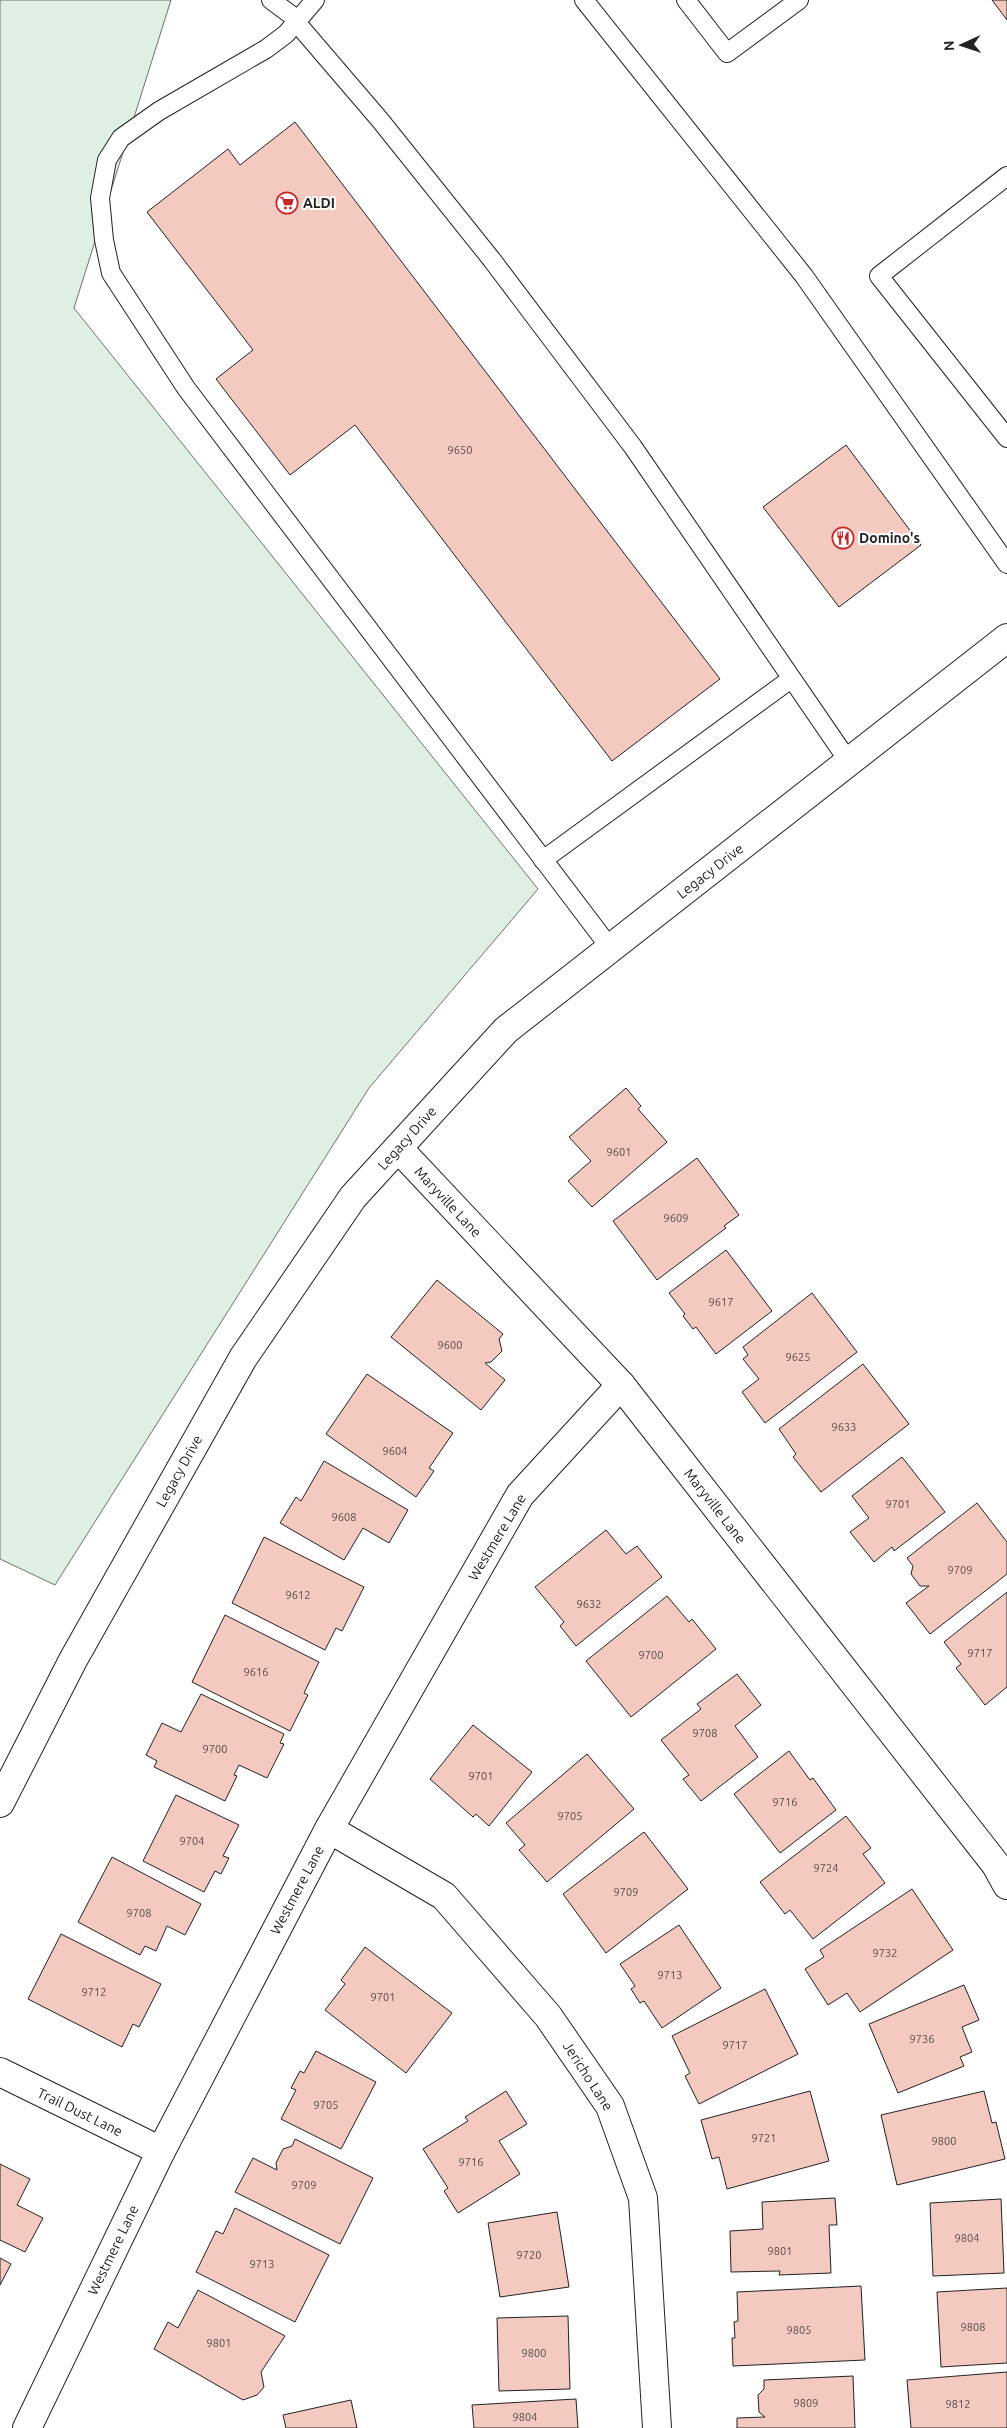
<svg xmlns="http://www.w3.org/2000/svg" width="1007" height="2428" font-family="Ubuntu,sans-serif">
<rect width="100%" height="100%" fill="#fff"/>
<polygon fill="#e0efe3" stroke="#6f6f6f" points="0,0 171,0 74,308 538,889 369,1088 55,1585 0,1559"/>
<g fill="#f3c9c0" stroke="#222">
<polygon points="992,0 1007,0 1007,20"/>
<polygon points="295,122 720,679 612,761 355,425 290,475 216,379 253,350 147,212 228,149 240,165"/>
<polygon points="846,445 921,545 839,607 763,507"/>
<polygon points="626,1088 641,1106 638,1109 667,1142 592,1207 568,1181 591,1161 569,1137"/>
<polygon points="697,1158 739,1215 724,1226 726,1228 657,1280 613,1221"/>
<polygon points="726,1250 772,1311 716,1354 696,1327 693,1329 683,1316 685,1314 669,1293"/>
<polygon points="437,1280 503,1334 499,1339 502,1351 491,1362 485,1363 505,1380 481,1410 391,1337"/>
<polygon points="812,1293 857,1352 765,1423 742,1392 759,1379 743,1359 748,1355 743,1347"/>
<polygon points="863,1364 909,1424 821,1492 793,1457 796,1454 779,1429"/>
<polygon points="367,1374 453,1433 429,1468 434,1471 416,1497 326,1434"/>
<polygon points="902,1457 945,1512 894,1551 892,1547 874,1562 850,1532 869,1518 852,1496"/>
<polygon points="324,1461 408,1510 389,1543 363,1528 344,1560 280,1523 296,1497 301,1501"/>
<polygon points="977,1503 1007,1542 1007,1574 930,1634 906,1603 929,1586 920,1586 911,1574 913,1566 907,1558"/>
<polygon points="606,1530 626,1554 637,1546 662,1577 576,1646 560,1626 564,1622 535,1587"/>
<polygon points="264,1537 364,1587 342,1631 336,1628 325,1650 232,1603"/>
<polygon points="1007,1592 1007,1687 985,1705 956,1668 961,1664 944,1642"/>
<polygon points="667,1596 689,1622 692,1619 716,1649 631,1717 586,1661"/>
<polygon points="225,1615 319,1662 304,1693 308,1695 290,1731 192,1682"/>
<polygon points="737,1674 761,1705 735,1726 758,1757 701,1801 683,1779 689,1775 661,1740 701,1709 697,1704"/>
<polygon points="201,1694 284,1734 280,1743 284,1744 267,1778 239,1765 234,1775 237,1776 225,1801 154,1767 157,1761 146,1755 162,1723 181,1732"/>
<polygon points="473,1725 532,1772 489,1826 476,1814 473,1817 430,1779"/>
<polygon points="789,1751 810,1780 813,1778 836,1810 780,1853 734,1794"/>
<polygon points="587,1754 634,1809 547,1882 519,1850 525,1845 506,1823"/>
<polygon points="176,1795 239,1825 223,1856 229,1858 221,1874 215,1871 204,1892 143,1861"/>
<polygon points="846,1816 871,1848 863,1854 885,1883 813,1939 790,1910 785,1914 760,1882"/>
<polygon points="644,1832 688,1889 606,1953 563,1894"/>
<polygon points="112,1857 201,1904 185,1935 167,1926 156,1951 145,1946 140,1955 78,1922"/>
<polygon points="912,1889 953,1950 860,2012 847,1993 828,2005 805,1969 824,1957 820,1950"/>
<polygon points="679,1925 721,1988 662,2028 644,2001 640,2003 631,1989 635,1986 620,1964"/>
<polygon points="61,1934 161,1984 139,2027 133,2024 122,2047 28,1999"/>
<polygon points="365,1947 452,2013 406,2073 325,2010 345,1984 341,1980"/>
<polygon points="964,1985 979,2020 962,2027 972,2052 960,2057 964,2066 898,2093 869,2024"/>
<polygon points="765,1989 798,2054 699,2104 685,2076 690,2073 672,2036"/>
<polygon points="316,2051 376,2082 341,2149 281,2119 296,2090 291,2088 300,2071 304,2073"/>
<polygon points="506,2091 527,2124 499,2141 520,2174 458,2213 444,2191 448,2188 423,2149 468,2121 465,2117"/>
<polygon points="810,2091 829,2161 727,2189 719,2157 712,2159 701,2120"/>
<polygon points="984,2091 992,2123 996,2122 1005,2159 897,2185 881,2115"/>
<polygon points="295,2139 373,2178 340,2244 235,2192 253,2158 277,2170 276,2163 283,2149 292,2146"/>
<polygon points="0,2164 30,2179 17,2205 43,2218 25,2252 0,2240"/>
<polygon points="835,2198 837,2225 829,2225 831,2273 779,2275 780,2271 731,2272 730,2231 763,2229 762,2202"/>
<polygon points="1001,2199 1004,2273 933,2276 930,2203"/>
<polygon points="235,2208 329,2255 295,2322 196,2272 216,2231 223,2234"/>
<polygon points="557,2212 569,2287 500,2297 488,2223"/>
<polygon points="0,2258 11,2264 0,2285"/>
<polygon points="861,2286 865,2360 733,2366 732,2338 735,2338 734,2322 738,2321 737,2292"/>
<polygon points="1007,2288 1007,2363 941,2367 937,2292"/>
<polygon points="198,2290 285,2336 261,2372 264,2387 257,2395 243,2400 154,2349 168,2322 178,2328"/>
<polygon points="568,2316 570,2389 499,2391 497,2318"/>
<polygon points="1007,2372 1007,2428 911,2428 907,2380"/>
<polygon points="853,2376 855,2428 737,2428 737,2418 765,2417 759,2412 758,2395 764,2389 764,2380"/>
<polygon points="576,2399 578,2428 474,2428 472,2405"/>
<polygon points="351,2400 357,2428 286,2428 283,2415"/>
</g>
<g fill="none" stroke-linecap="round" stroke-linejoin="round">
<g stroke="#222" stroke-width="20">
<g id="lane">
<polyline points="271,0 298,20"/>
<polyline points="315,0 286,34 266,49 159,111 121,138 107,160 100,198 104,240 111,273 186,388 611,949"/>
<polyline points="584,0 804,276 1007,564"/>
<polyline points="686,0 727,53 799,0"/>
<polyline points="296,22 380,120 492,260 633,447 849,762"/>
<polyline points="1007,176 879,276 1007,438"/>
<polyline points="543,860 791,679"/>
</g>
</g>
<g stroke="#222" stroke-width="30">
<g id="street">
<polyline points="398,1148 621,1385 996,1865 1007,1885"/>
<polyline points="329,1829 444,1896 548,2016 610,2106 643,2198 657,2428"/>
<polyline points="0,2072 161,2151"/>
<polyline points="27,2428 161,2151 329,1829 520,1495 621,1385"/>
</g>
</g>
<g stroke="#222" stroke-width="30">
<polyline id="secondary" points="0,1803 73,1660 243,1358 353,1197 506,1030 1007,638"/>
</g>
<use href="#lane" stroke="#fff" stroke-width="18"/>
<use href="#street" stroke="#fff" stroke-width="28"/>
<use href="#secondary" stroke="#fff" stroke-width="28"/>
</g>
<defs>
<g id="supermarket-ring" transform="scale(1.125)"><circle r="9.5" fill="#fff" stroke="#c62828" stroke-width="1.5"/><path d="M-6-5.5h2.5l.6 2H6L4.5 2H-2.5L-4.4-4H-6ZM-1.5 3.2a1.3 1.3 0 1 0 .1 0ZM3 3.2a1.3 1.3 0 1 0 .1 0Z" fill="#c62828"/></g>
<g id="restaurant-ring" transform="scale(1.125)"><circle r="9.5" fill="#fff" stroke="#c62828" stroke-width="1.5"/><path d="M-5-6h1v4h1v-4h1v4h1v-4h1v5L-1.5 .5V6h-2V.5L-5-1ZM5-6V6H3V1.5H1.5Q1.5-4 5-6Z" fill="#c62828"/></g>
</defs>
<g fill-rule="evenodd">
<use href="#supermarket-ring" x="287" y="203"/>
<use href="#restaurant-ring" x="843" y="538"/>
</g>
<g text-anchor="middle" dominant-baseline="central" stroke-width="4" stroke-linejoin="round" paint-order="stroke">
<g font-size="11" fill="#564c4a">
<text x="460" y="450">9650</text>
<text x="619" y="1152">9601</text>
<text x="676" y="1218">9609</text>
<text x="721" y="1302">9617</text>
<text x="450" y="1345">9600</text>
<text x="798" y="1357">9625</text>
<text x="844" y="1427">9633</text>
<text x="395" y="1451">9604</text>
<text x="898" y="1504">9701</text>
<text x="344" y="1517">9608</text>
<text x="960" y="1570">9709</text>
<text x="298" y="1595">9612</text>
<text x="589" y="1604">9632</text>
<text x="980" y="1653">9717</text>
<text x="651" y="1655">9700</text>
<text x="256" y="1672">9616</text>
<text x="705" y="1733">9708</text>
<text x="215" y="1749">9700</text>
<text x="481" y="1776">9701</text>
<text x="785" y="1802">9716</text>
<text x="570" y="1816">9705</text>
<text x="192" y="1841">9704</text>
<text x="826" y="1868">9724</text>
<text x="626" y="1892">9709</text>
<text x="139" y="1913">9708</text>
<text x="885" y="1953">9732</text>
<text x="670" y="1975">9713</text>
<text x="94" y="1992">9712</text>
<text x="383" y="1997">9701</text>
<text x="922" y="2039">9736</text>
<text x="735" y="2045">9717</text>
<text x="326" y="2105">9705</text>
<text x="764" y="2138">9721</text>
<text x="944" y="2141">9800</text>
<text x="471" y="2162">9716</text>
<text x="304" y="2185">9709</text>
<text x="967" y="2238">9804</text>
<text x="780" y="2251">9801</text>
<text x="529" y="2255">9720</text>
<text x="262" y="2264">9713</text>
<text x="973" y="2327">9808</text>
<text x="799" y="2330">9805</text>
<text x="219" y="2343">9801</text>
<text x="534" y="2353">9800</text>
<text x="806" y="2403">9809</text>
<text x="958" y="2404">9812</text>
<text x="525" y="2417">9804</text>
</g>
<g font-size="14" font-weight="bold" fill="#222" stroke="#fff" text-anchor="start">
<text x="303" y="203">ALDI</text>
<text x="859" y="538">Domino's</text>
</g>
<g font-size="14" fill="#222" stroke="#fff">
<text transform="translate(710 871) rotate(-38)">Legacy Drive</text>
<text transform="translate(407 1138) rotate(-48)">Legacy Drive</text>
<text transform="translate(448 1202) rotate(47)">Maryville Lane</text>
<text transform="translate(179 1471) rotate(-61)">Legacy Drive</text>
<text transform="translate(715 1506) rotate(52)">Maryville Lane</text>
<text transform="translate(497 1537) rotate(-59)">Westmere Lane</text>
<text transform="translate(297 1890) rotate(-62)">Westmere Lane</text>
<text transform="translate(588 2076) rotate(57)">Jericho Lane</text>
<text transform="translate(80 2112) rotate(26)">Trail Dust Lane</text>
<text transform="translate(113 2250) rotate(-64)">Westmere Lane</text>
</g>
</g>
<g transform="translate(962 45) rotate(267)" stroke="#ffffff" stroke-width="4" paint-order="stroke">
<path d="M0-4L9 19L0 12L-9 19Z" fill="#222222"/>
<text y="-8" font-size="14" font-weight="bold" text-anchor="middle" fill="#222222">N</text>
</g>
</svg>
